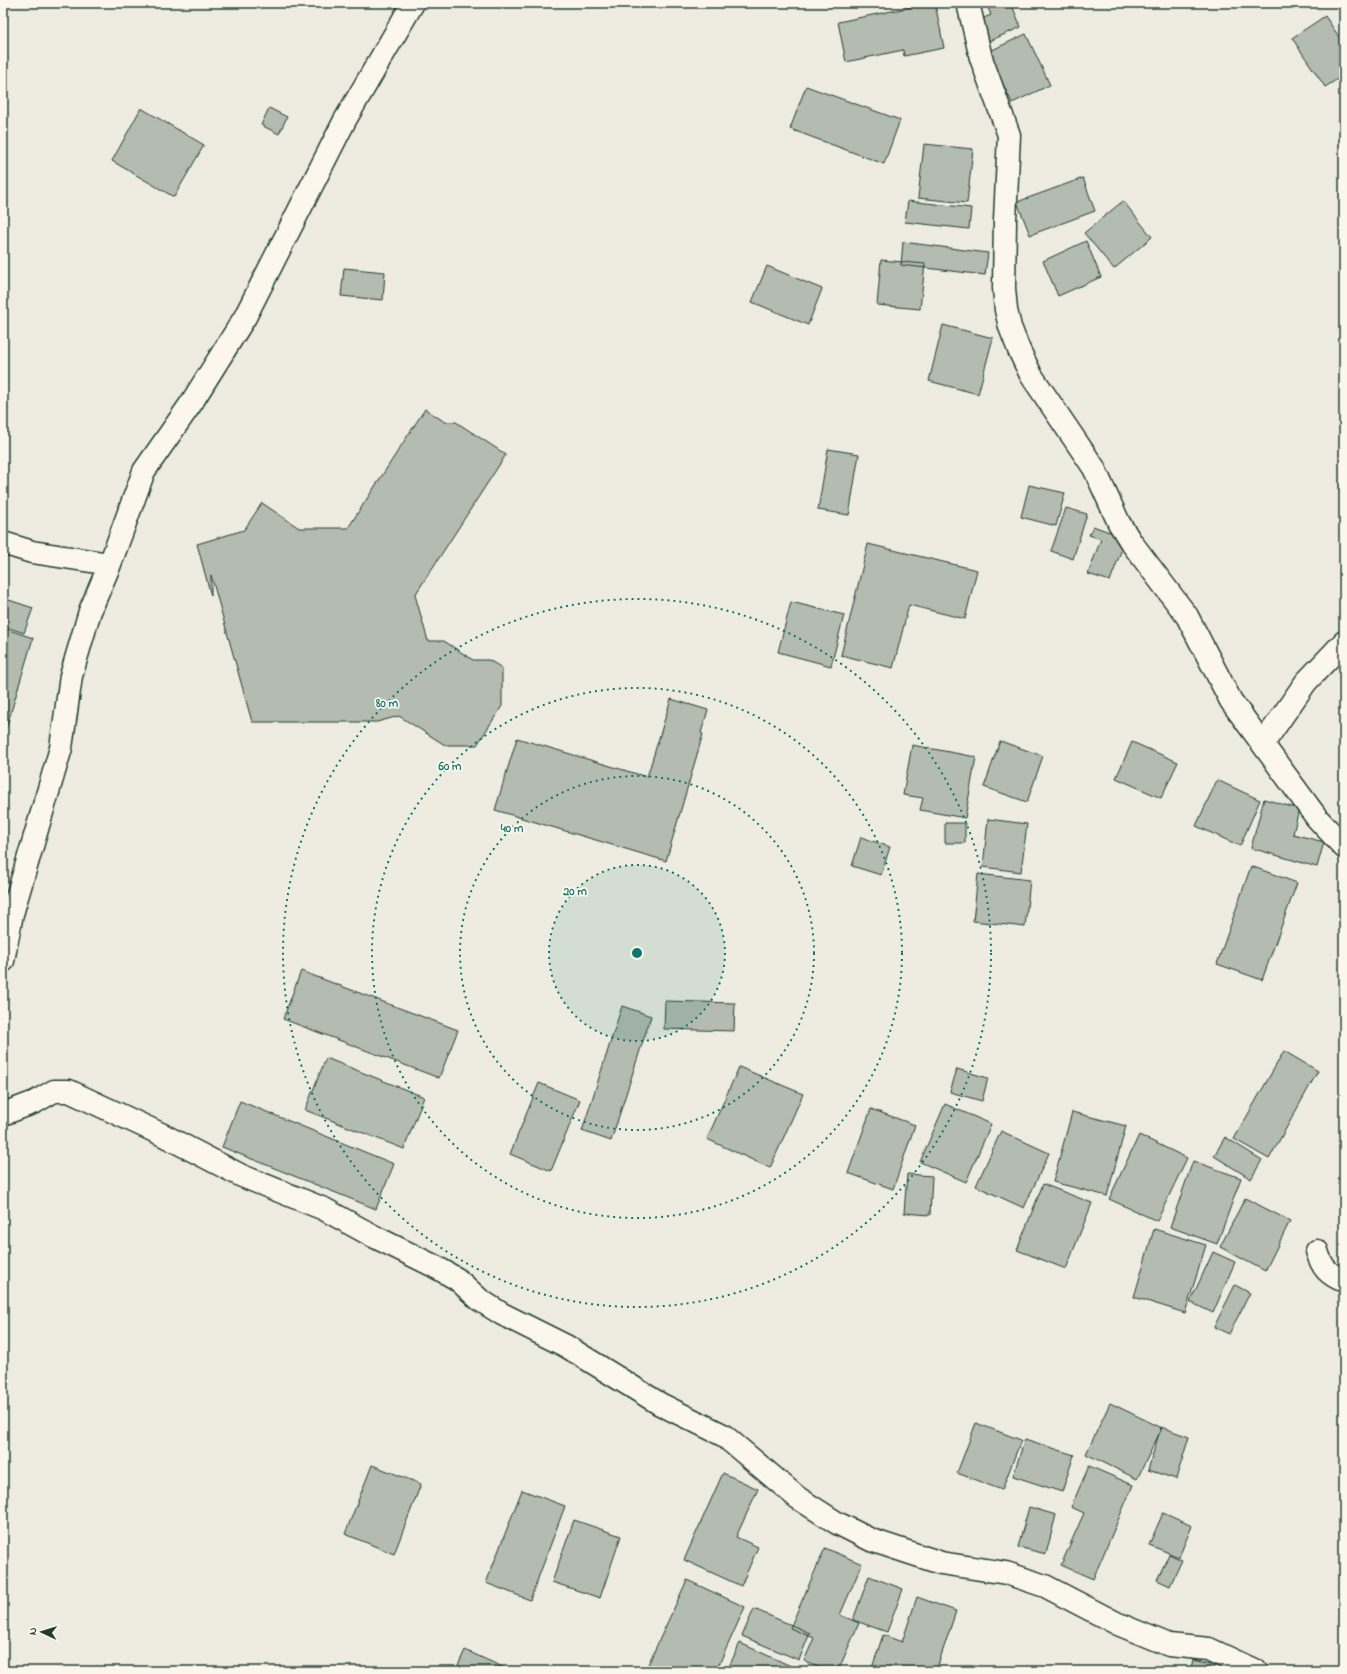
<svg xmlns="http://www.w3.org/2000/svg" width="1347" height="1674" font-family="'Indie Flower',sans-serif">
	<style>
		.building { fill: #b4bbb0; stroke: #1f3d34 }
		.lines { fill: none; stroke-linecap: round; stroke-linejoin: round }
		.street-casing { stroke: #1f3d34; stroke-width: 25 }
		.street { stroke: #fbf7ec; stroke-width: 22 }
		.ring { fill: none; stroke: #0f766e; stroke-width: 2; stroke-dasharray: 2 4 }
		.centre { fill: #0f766e; stroke: #fbf7ec; stroke-width: 2 }
		.ring-label { font-size: 12px; text-anchor: middle; font-weight: bold; fill: #0f766e; stroke: #fbf7ec; stroke-width: 3.5; stroke-linejoin: round; paint-order: stroke }
	</style>
	<rect width="100%" height="100%" fill="#eeece1"/>
	<filter id="ink" filterUnits="userSpaceOnUse"><feTurbulence type="fractalNoise" baseFrequency=".025" numOctaves="2"/><feDisplacementMap in="SourceGraphic" scale="8" xChannelSelector="R" yChannelSelector="G"/><feConvolveMatrix kernelMatrix="1 2 1 2 8 2 1 2 1" color-interpolation-filters="sRGB"/></filter>
	<g filter="url(#ink)">
		<!-- building -->
		<path class="building" d="M931,3H935L944,48L904,56L903,50L846,62L838,22Z
			M986,3H1011L1021,27L985,43L976,21L991,15Z
			M1325,16L1344,44V75L1325,87L1292,38Z
			M1026,34L1050,85L1012,103L988,52Z
			M806,86L900,120L884,164L790,129Z
			M141,108L204,145L174,197L112,161Z
			M269,108L287,117L279,134L261,125Z
			M924,144L973,149L967,203L918,198Z
			M1083,178L1095,211L1030,235L1017,202Z
			M908,201L971,208L969,229L905,222Z
			M1123,201L1152,237L1114,269L1084,233Z
			M1086,241L1101,277L1058,296L1043,261Z
			M903,242L988,253L985,275L901,265Z
			M881,260L925,264L920,309L877,305Z
			M767,266L822,289L808,325L752,302Z
			M344,268L385,272L383,300L341,296Z
			M943,325L993,338L978,394L929,381Z
			M425,409L445,422H456L505,454V456L415,595L428,641H444L473,660H489L502,668V706L477,745H445L399,716L377,722H252L211,575V596L197,544L244,530L262,503L299,528H348Z
			M828,449L859,454L849,515L818,510Z
			M1029,485L1065,493L1056,526L1021,517Z
			M1066,508L1087,514L1073,559L1051,551Z
			M1093,526L1126,538L1110,581L1088,574L1101,539L1089,535Z
			M868,544L977,570L965,619L909,605L893,668L841,655Z
			M3,598L33,608L24,633L3,626Z
			M791,602L844,615L831,666L778,652Z
			M3,628L33,638L3,739Z
			M671,699L708,710L701,733L703,734L666,861L495,810L517,738L647,777Z
			M1000,741L1043,756L1027,802L984,787Z
			M1132,742L1178,762L1161,798L1116,778Z
			M912,745L976,757L965,818L920,810L923,798L903,795Z
			M1217,780L1260,800L1240,846L1196,826Z
			M1264,799L1299,809L1293,834L1324,842L1317,867L1251,848Z
			M988,819L1027,824L1021,872L983,867Z
			M945,823H965V843H945Z
			M861,837L890,847L881,875L852,866Z
			M1251,866L1297,883L1262,980L1217,964Z
			M978,874L1030,880L1025,927L973,921Z
			M301,971L458,1030L439,1078L283,1019Z
			M665,1001L735,1003L734,1031L664,1029Z
			M622,1006L651,1016L611,1141L582,1131Z
			M1284,1051L1318,1071L1269,1159L1234,1139Z
			M326,1058L424,1097L404,1149L305,1110Z
			M739,1067L803,1094L770,1168L707,1139Z
			M957,1069L988,1078L982,1101L950,1092Z
			M539,1083L580,1100L551,1171L510,1154Z
			M240,1101L394,1164L376,1209L222,1147Z
			M945,1104L991,1124L966,1182L920,1162Z
			M871,1109L915,1125L893,1189L848,1173Z
			M1072,1112L1126,1126L1107,1196L1053,1182Z
			M1001,1131L1049,1153L1024,1208L976,1186Z
			M1139,1135L1187,1158L1157,1221L1109,1199Z
			M1225,1137L1262,1160L1251,1179L1214,1156Z
			M1193,1161L1241,1178L1217,1244L1170,1227Z
			M907,1174L932,1176L930,1215L904,1213Z
			M1043,1184L1092,1203L1066,1269L1017,1250Z
			M1245,1198L1290,1221L1265,1271L1220,1247Z
			M1154,1229L1206,1245L1185,1313L1134,1297Z
			M1213,1252L1235,1262L1213,1313L1190,1302Z
			M1235,1285L1250,1293L1229,1334L1214,1327Z
			M1110,1403L1162,1428L1137,1479L1086,1454Z
			M976,1423L1021,1440L1002,1490L957,1473Z
			M1161,1427L1189,1437L1176,1479L1148,1470Z
			M1025,1439L1074,1455L1062,1492L1013,1476Z
			M372,1465L421,1484L394,1554L345,1534Z
			M1089,1466L1133,1485L1093,1579L1061,1565L1084,1513L1071,1507Z
			M723,1473L758,1489L736,1537L758,1547L741,1586L684,1560Z
			M522,1490L565,1506L530,1600L486,1583Z
			M1029,1507L1056,1515L1046,1554L1018,1547Z
			M1163,1513L1192,1526L1179,1557L1149,1545Z
			M574,1520L621,1536L600,1598L552,1582Z
			M825,1548L862,1564L840,1615L859,1623L838,1671H827L804,1661L814,1638L790,1628Z
			M1169,1554L1182,1560L1170,1586L1157,1580Z
			M869,1576L903,1589L887,1632L853,1620Z
			M687,1580L745,1607L716,1671H645Z
			M917,1597L956,1611L936,1671H871L883,1635L902,1642Z
			M754,1609L810,1633L799,1660L742,1636Z
			M740,1643L793,1667L791,1671H727Z
			M465,1650L507,1669L506,1671L456,1670Z
			M1194,1660L1215,1665L1214,1671H1191Z"/>
		<g class="lines">
			<!-- street casing -->
			<g class="street-casing">
				<path id="street" d="M968,3L981,58L1009,135L1005,220L1004,288L1006,310L1010,327L1019,350L1031,375L1094,468L1119,523L1131,542L1187,616L1231,701L1317,818L1344,847
					M3,543L32,552L110,564
					M1263,744L1306,682L1344,642
					M3,961L12,914L61,748L71,676L90,611L110,564L144,471L190,405L245,317L345,120L413,3
					M3,1114L35,1102L54,1091H69L163,1135L242,1176L324,1209L373,1236L434,1266L457,1279L480,1300L502,1314L566,1346L660,1404L723,1435L798,1498L837,1523L871,1540L941,1563L1006,1573L1045,1586L1118,1624L1169,1645L1209,1649L1256,1671
					M1317,1251C1322,1268 1328,1274 1344,1281"/>
			</g>
			<!-- street -->
			<use href="#street" class="street"/>
		</g>
	</g>
	<!-- distance rings -->
	<circle cx="637" cy="953" r="88" fill="#0f766e" fill-opacity=".12"/>
	<g class="ring">
		<circle cx="637" cy="953" r="88"/>
		<circle cx="637" cy="953" r="177"/>
		<circle cx="637" cy="953" r="265"/>
		<circle cx="637" cy="953" r="354"/>
	</g>
	<circle cx="637" cy="953" r="6" class="centre"/>
	<g class="ring-label">
		<text x="387" y="707">80 m</text>
		<text x="450" y="770">60 m</text>
		<text x="512" y="832">40 m</text>
		<text x="575" y="895">20 m</text>
	</g>
	<!-- margin -->
	<rect width="1347" height="1674" fill="none" stroke="#fbf7ec" stroke-width="16"/>
	<rect x="8" y="8" width="1331" height="1658" fill="none" stroke="#1f3d34" stroke-width="1.5" filter="url(#ink)"/>
	<!-- north arrow -->
	<g transform="translate(42 1632) rotate(274)" stroke="#fbf7ec" stroke-width="3" paint-order="stroke">
	<path d="M0-3L7 15L0 10L-7 15Z" fill="#1f3d34"/>
	<text y="-6" font-size="11" font-weight="bold" text-anchor="middle" fill="#1f3d34">N</text>
	</g>
</svg>
